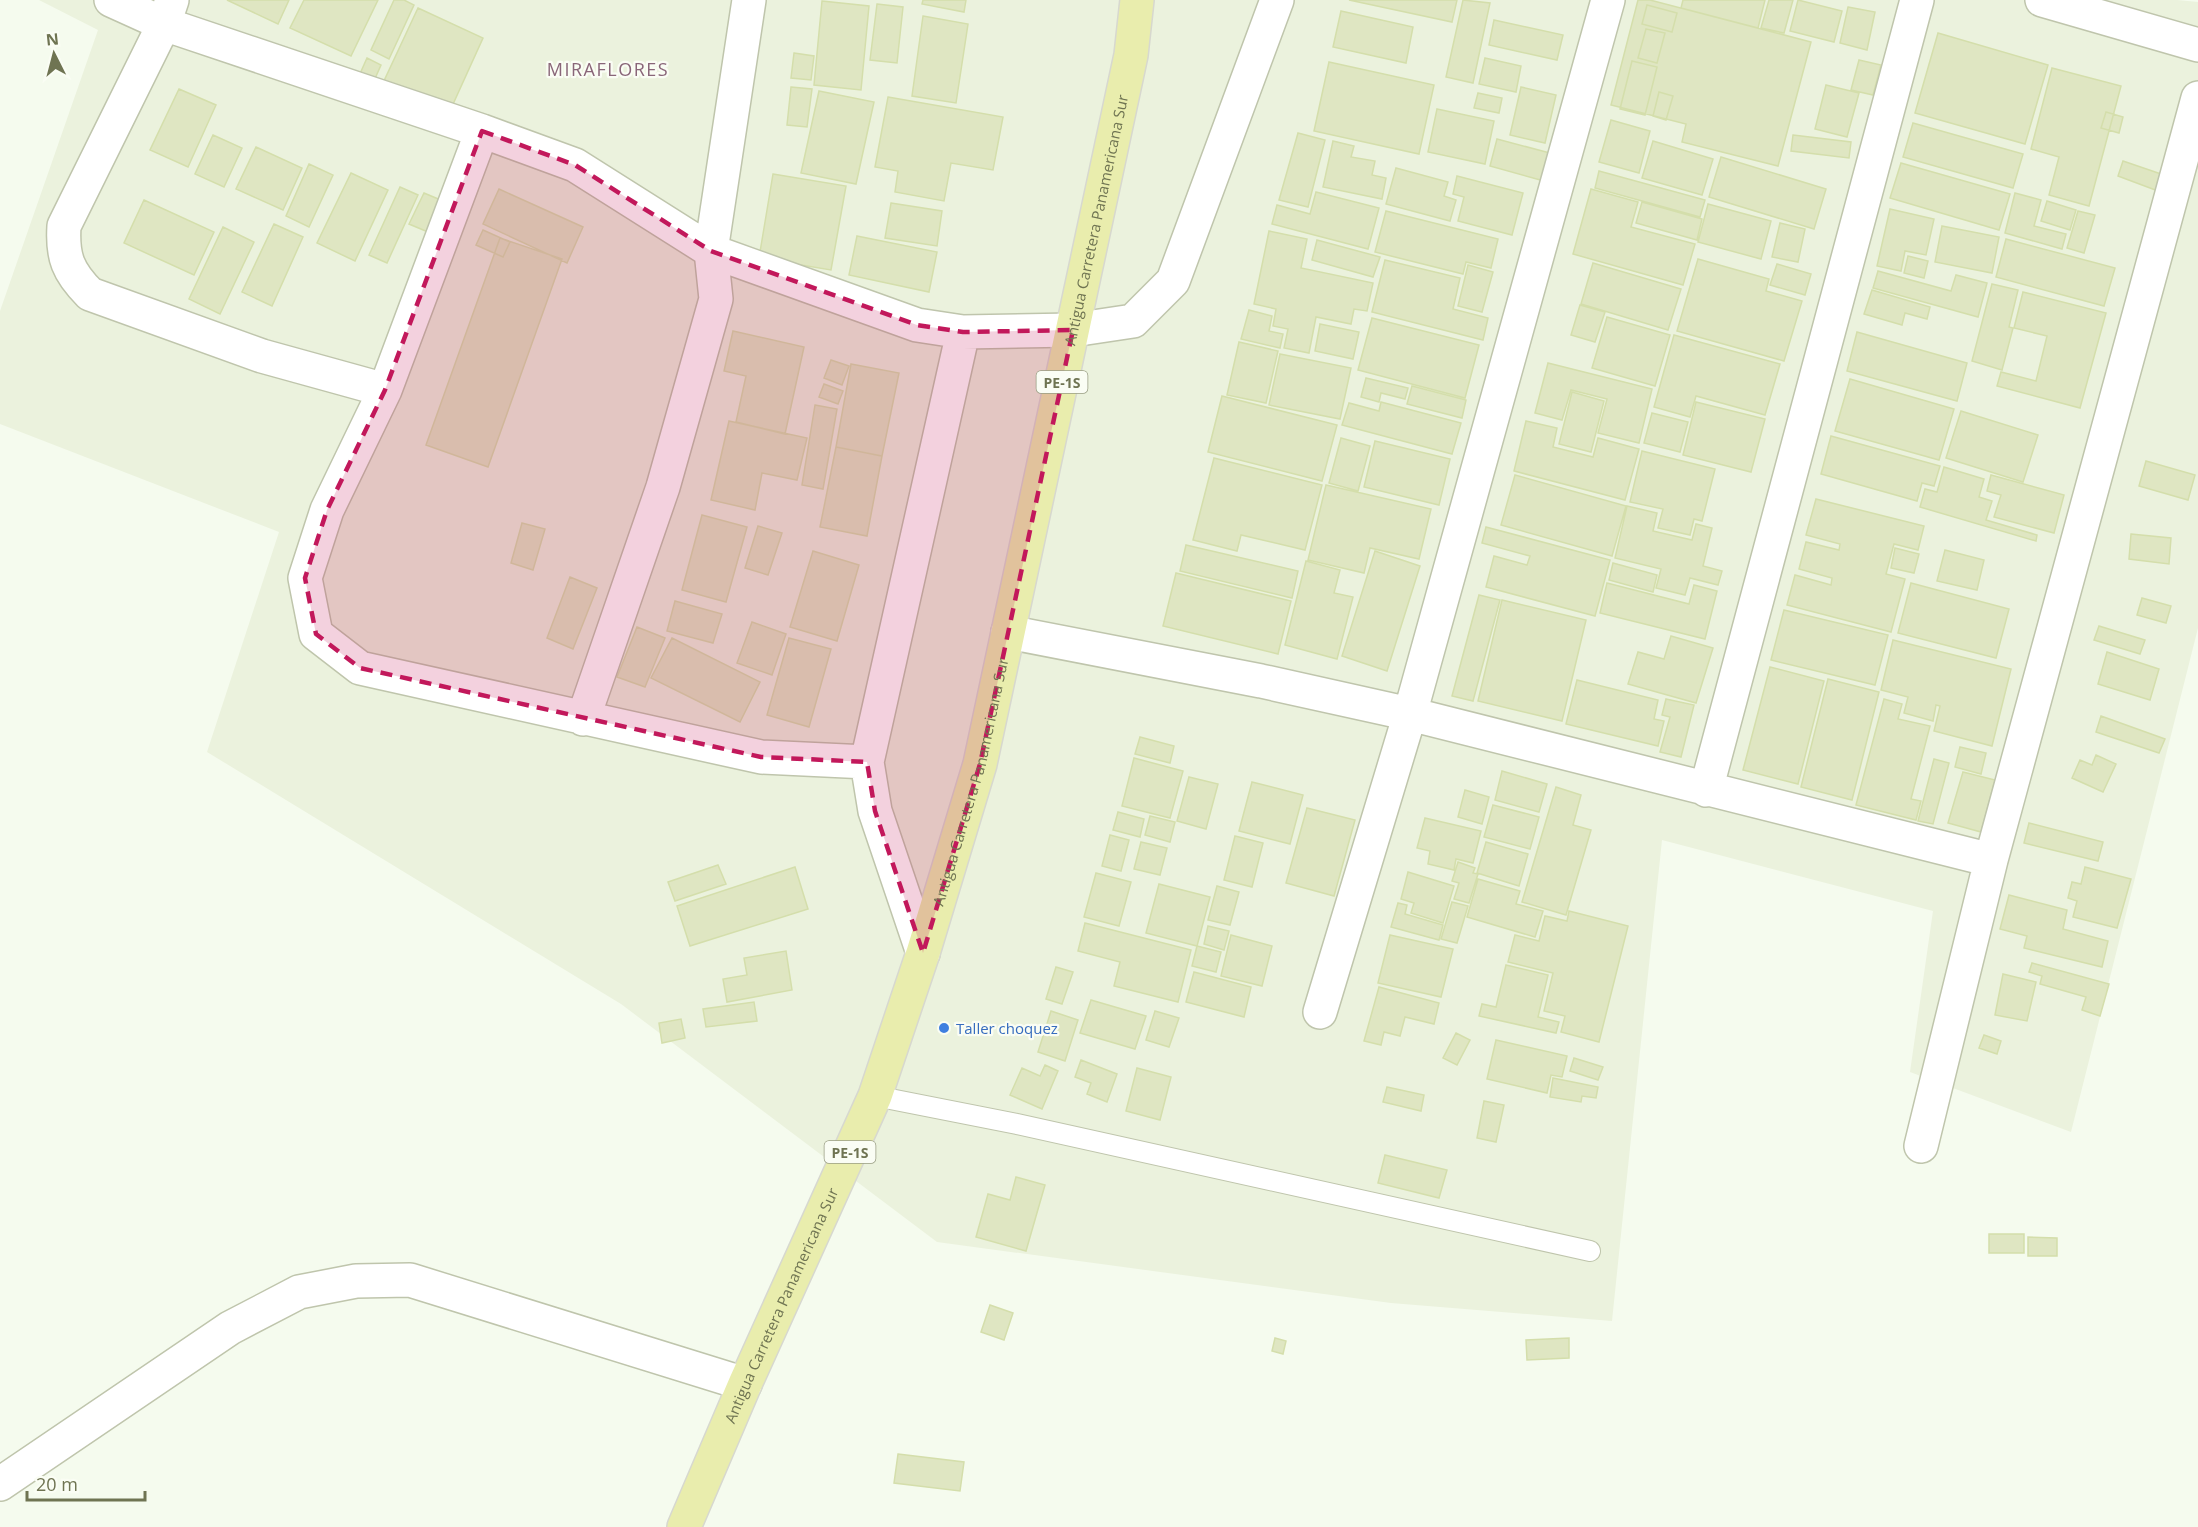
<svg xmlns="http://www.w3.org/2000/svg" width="2198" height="1527" font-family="'Open Sans',sans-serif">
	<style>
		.residential { fill: #ebf2dd }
		.building { fill: #dfe6c2; stroke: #d4deab; stroke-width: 1.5 }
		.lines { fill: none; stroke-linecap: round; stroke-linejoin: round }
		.lane-casing { stroke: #bfc5ac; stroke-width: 22 }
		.street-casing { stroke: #bfc5ac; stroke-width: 36 }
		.highway-casing { stroke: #d7d8cf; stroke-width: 36 }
		.lane { stroke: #fff; stroke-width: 20 }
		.street { stroke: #fff; stroke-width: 33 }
		.highway { stroke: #e9edad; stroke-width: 33 }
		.marked { fill: #c2185b; fill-opacity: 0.2; stroke: #c2185b; stroke-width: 4.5; stroke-dasharray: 12 8; stroke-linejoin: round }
		.shop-dot { fill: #3f7fe0; stroke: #fafdf4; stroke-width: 2 }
		.labels { text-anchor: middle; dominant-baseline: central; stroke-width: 4.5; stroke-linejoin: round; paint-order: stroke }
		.shield { fill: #fafdf4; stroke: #999d83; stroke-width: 1.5 }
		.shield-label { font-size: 14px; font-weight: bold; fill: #6f7452 }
		.street-label { font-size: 15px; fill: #6f7452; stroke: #fafdf4 }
		.shop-label { font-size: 15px; fill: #366cbe; stroke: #fafdf4; text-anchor: start }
		.quarter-label { font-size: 18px; letter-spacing: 1.5px; fill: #896678; stroke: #fafdf4 }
	</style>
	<rect width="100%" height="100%" fill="#f5fbee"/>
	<!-- residential -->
	<path class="residential" d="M39,0H2177L2198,2V628L2071,1132L1910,1072L1933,911L1662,840L1612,1321L1391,1303L937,1242L621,1004L207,752L279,532L0,424V311L98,30Z"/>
	<!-- building -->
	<path class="building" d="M227,0H289L278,24Z
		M304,0H378L351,56L290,28Z
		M394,0H404L414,5L389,59L371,50Z
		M923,0H966L964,12L922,4Z
		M1349,0H1457L1452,22Z
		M1463,0L1490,3L1473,83L1446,77Z
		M1638,0H1650L1811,42L1778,166L1682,142L1686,124L1611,105Z
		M1683,0H1765L1758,28L1681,8Z
		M1769,0H1793L1784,33L1761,28Z
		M1798,0L1842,11L1834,42L1790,31Z
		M822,1L869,6L861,90L814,85Z
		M877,4L903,7L897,63L870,60Z
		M1647,5L1677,13L1672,32L1642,24Z
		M1848,7L1875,12L1867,50L1840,43Z
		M418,8L483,38L449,113L383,83Z
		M1341,11L1413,27L1406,63L1333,47Z
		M923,16L968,24L956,103L912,96Z
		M1494,20L1563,35L1557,60L1489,45Z
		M1646,29L1665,33L1657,63L1638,58Z
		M1938,33L2048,65L2025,144L1915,113Z
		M794,53L814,56L811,80L791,78Z
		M367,58L381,65L373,83L359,76Z
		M1485,58L1521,66L1516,92L1479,84Z
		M1859,60L1881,65L1873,95L1851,90Z
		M1632,61L1657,67L1645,115L1620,109Z
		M1329,62L1434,85L1419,154L1314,131Z
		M2052,68L2121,86L2089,206L2049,195L2059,157L2031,149Z
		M1826,85L1859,93L1847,137L1815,129Z
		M791,87L812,89L807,127L787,125Z
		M1521,87L1556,95L1545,143L1510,135Z
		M179,89L216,105L188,167L150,150Z
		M819,91L874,102L856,184L801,173Z
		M1659,92L1673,96L1666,120L1653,116Z
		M1478,93L1502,98L1499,113L1474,108Z
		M888,97L1003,117L993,170L951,163L944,201L895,192L898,171L875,167Z
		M1437,109L1494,121L1485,164L1428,152Z
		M2106,112L2123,117L2119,133L2101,128Z
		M1611,120L1650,131L1639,173L1599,162Z
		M1913,123L2023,154L2013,188L1903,157Z
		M1298,133L1325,140L1308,207L1279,200Z
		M213,135L242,148L224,187L195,174Z
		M1793,135L1851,142L1849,158L1791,151Z
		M1497,139L1550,153L1544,181L1490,166Z
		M1333,141L1354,146L1351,157L1375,161L1372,175L1386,178L1382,199L1323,187Z
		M1653,141L1713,159L1702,195L1642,178Z
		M256,147L302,168L283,210L236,189Z
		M1721,157L1826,189L1814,229L1709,197Z
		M2123,161L2164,175L2158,191L2118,176Z
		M1901,163L2010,194L1999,230L1890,198Z
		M309,164L333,175L309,227L286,216Z
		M1396,168L1448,182L1444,196L1456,200L1450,221L1386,204Z
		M1599,171L1705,200L1700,217L1595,188Z
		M351,173L388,190L355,261L317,243Z
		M773,174L846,186L831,270L759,258Z
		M1457,176L1523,193L1512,235L1458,221L1464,197L1453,194Z
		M400,187L418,195L387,263L369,255Z
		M499,189L583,227L567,263L483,224Z
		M1591,189L1638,202L1631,227L1695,244L1683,285L1573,254Z
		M1316,192L1379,208L1368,249L1272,224L1277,205L1310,214Z
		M424,193L443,201L428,232L409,224Z
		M2015,193L2041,200L2034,226L2066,234L2062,249L2005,233Z
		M144,200L214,232L194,275L124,243Z
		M2047,201L2076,210L2070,230L2041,221Z
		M1642,202L1702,219L1697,240L1636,223Z
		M891,203L942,211L937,246L885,238Z
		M1708,204L1771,221L1761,259L1698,242Z
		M1890,209L1934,219L1926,255L1905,251L1901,271L1877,266Z
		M1386,211L1498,239L1491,268L1466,262L1463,274L1375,252Z
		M2078,211L2095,215L2084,253L2067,248Z
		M1780,223L1805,229L1798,262L1772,257Z
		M274,224L303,237L272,306L242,292Z
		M1942,226L1999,237L1992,273L1935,262Z
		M223,227L254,242L220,314L189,299Z
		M483,230L510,242L503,257L476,245Z
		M1269,231L1307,239L1301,268L1373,283L1367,311L1354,309L1351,324L1316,317L1309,353L1284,348L1288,329L1273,326L1276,309L1254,304Z
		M857,236L937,252L929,292L849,275Z
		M500,238L562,259L488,467L426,445Z
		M2006,239L2115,268L2104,306L1996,277Z
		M1317,240L1380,257L1373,277L1312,260Z
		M1908,256L1928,261L1924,278L1904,273Z
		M1698,259L1769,279L1766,291L1802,301L1784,361L1677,331Z
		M1385,260L1460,278L1453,309L1488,318L1483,340L1372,312Z
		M1593,263L1681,289L1668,330L1581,304Z
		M1777,264L1811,274L1805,295L1770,285Z
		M1468,265L1493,272L1482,312L1458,306Z
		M1878,271L1951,291L1956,275L1987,283L1978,317L1873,288Z
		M1992,284L2018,290L2009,327L2013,328L2002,370L1972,361Z
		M1872,290L1930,307L1927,319L1905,313L1902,325L1864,314Z
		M2023,292L2106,313L2080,408L1997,386L2001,372L2036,381L2047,336L2014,328Z
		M1580,305L1605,312L1595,342L1571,335Z
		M1249,310L1272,316L1269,331L1283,334L1280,348L1241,339Z
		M1607,317L1670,335L1655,386L1592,368Z
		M1372,318L1479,345L1465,398L1358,370Z
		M1320,324L1359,332L1353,359L1315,351Z
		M733,331L804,347L785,434L736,422L746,376L724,371Z
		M1857,332L1967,363L1957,401L1847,371Z
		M1674,335L1780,364L1765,415L1696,396L1690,417L1654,407Z
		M1239,342L1278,351L1266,403L1227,395Z
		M1280,354L1351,368L1340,419L1269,405Z
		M831,360L849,366L842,385L824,378Z
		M1548,363L1652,389L1639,443L1598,433L1607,399L1571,390L1562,420L1535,413Z
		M851,364L899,373L882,456L836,447Z
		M1366,378L1408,388L1405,399L1381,393L1379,402L1361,397Z
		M1850,379L1954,409L1939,460L1835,431Z
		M824,384L843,391L838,404L819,397Z
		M1412,386L1466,400L1462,418L1407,404Z
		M1572,392L1604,401L1591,452L1559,444Z
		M1222,396L1337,425L1322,481L1208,452Z
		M1381,402L1461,423L1452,454L1342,425L1349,403L1379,411Z
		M1696,402L1765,419L1751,472L1683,455Z
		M815,405L837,409L823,489L802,485Z
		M1961,411L2038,435L2023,482L1946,458Z
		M1652,413L1688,422L1680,452L1644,443Z
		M729,421L807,438L797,480L762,473L755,510L711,500Z
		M1526,421L1557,428L1553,447L1593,457L1598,438L1639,449L1625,500L1514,471Z
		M1831,436L1940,466L1934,486L1922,483L1917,501L1821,474Z
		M1341,438L1370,446L1358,491L1329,483Z
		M1375,441L1450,459L1439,505L1364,487Z
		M836,447L882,456L867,536L820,527Z
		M1642,451L1715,469L1702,521L1694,519L1690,535L1658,528L1663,509L1630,502Z
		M1214,458L1322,485L1305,550L1241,535L1237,551L1193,540Z
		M2146,461L2195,475L2188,500L2139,486Z
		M1944,467L1984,479L1979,497L1992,501L1986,520L2037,535L2036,541L1920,507L1925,489L1937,492Z
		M1515,475L1626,506L1612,556L1501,525Z
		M1991,475L2064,495L2054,533L1994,517L2001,495L1987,491Z
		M1326,485L1431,509L1419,559L1370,548L1364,573L1308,560Z
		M1816,499L1924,526L1918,550L1894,544L1886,574L1905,579L1891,632L1787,605L1795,575L1831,585L1832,578L1799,569L1806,542L1839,550L1840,544L1806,535Z
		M1627,506L1657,513L1653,531L1692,540L1696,524L1712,528L1703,566L1722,571L1718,585L1690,578L1685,595L1656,588L1661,569L1615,558Z
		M702,515L747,527L726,602L682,590Z
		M522,523L545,529L533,570L511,563Z
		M758,526L782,533L768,575L745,568Z
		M1486,527L1610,560L1595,616L1486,587L1494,556L1527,565L1530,556L1482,543Z
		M2131,534L2171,538L2169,564L2129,559Z
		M1186,545L1298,571L1292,598L1180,571Z
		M1895,548L1919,554L1914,573L1891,568Z
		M1945,550L1984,560L1977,590L1937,581Z
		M813,551L859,565L837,641L790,627Z
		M1375,551L1420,566L1387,671L1342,656Z
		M1306,561L1340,570L1334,593L1353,597L1337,659L1285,645Z
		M1613,563L1657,575L1653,592L1609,580Z
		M1176,573L1291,601L1278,654L1163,626Z
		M570,577L597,588L573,649L547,638Z
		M1607,583L1689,604L1694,585L1717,591L1705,639L1600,613Z
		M1911,583L2009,609L1996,658L1898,633Z
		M1479,595L1500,600L1473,701L1452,696Z
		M2142,598L2171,606L2166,623L2137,615Z
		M1502,600L1586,620L1562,721L1478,701Z
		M675,601L722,614L713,643L667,631Z
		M1784,610L1888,635L1875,685L1771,660Z
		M752,622L786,634L772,675L737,663Z
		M2099,626L2145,640L2140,654L2094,640Z
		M637,627L665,638L645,687L617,677Z
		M1671,636L1713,648L1696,703L1628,684L1638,652L1664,659Z
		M672,638L760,682L740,722L651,678Z
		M789,638L831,649L809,727L767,715Z
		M1893,640L2011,669L1992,746L1934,731L1940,706L1936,705L1933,721L1904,713L1908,697L1881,690Z
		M2107,652L2159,669L2150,700L2098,684Z
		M1770,667L1824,681L1798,784L1743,770Z
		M1828,679L1879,692L1852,800L1801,787Z
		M1577,680L1658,700L1654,719L1664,721L1658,746L1566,724Z
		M1666,699L1694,705L1681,757L1660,752L1670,717L1662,715Z
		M1884,699L1902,704L1898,719L1930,726L1911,799L1921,801L1916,820L1856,805Z
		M2101,716L2165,739L2159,753L2096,732Z
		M1140,737L1174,746L1170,763L1135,754Z
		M1960,747L1986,753L1981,774L1955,767Z
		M2096,755L2116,764L2103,792L2072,778L2080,760L2092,765Z
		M1134,758L1183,771L1170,818L1122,806Z
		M1934,759L1949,763L1933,824L1918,821Z
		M1502,771L1547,784L1539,812L1495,800Z
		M1963,772L1995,780L1981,832L1948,823Z
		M1189,777L1218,784L1206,829L1177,821Z
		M1252,782L1303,795L1290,844L1239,831Z
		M1556,787L1581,795L1573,825L1591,830L1566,915L1522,902Z
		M1465,790L1489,797L1482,824L1458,817Z
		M1493,805L1539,817L1530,849L1484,837Z
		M1307,808L1355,820L1334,896L1286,883Z
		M1118,812L1144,819L1140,837L1113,830Z
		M1150,816L1175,822L1170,842L1145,835Z
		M1425,818L1481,831L1473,863L1456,859L1454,870L1428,864L1430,851L1417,848Z
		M2029,823L2103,842L2098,861L2024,843Z
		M1110,835L1129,840L1121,871L1102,866Z
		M1235,836L1263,843L1252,887L1224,880Z
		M1141,842L1167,848L1160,875L1134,869Z
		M1486,842L1528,854L1519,886L1477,873Z
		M1458,862L1475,868L1473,873L1478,874L1469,903L1454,899L1459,883L1452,881Z
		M718,865L726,884L675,901L668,882Z
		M795,867L808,909L690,946L677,906Z
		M2085,867L2131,879L2117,928L2073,917L2077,901L2068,898L2072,882L2081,884Z
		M1408,872L1454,886L1443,923L1411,913L1414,903L1401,899Z
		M1096,873L1131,882L1119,926L1084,917Z
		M1478,879L1520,891L1516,904L1543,911L1535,937L1467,917Z
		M1159,884L1210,897L1197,946L1146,933Z
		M1217,886L1239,892L1230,925L1208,920Z
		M2009,895L2067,910L2063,929L2108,941L2102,967L2024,948L2027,936L2000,929Z
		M1452,902L1468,906L1457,943L1441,939Z
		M1398,903L1407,905L1405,914L1443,925L1439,940L1391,927Z
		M1569,911L1628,926L1599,1042L1561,1032L1565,1016L1544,1011L1553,973L1508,962L1515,935L1539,941L1545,916L1567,921Z
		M1085,923L1191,950L1178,1002L1114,986L1120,962L1078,951Z
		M1208,926L1229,931L1224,950L1204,944Z
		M1231,935L1272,946L1262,986L1221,976Z
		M1390,935L1453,949L1441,997L1378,983Z
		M1197,946L1221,952L1216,972L1192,966Z
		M786,951L792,990L727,1002L723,979L747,975L744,958Z
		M2032,963L2109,984L2100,1016L2082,1010L2086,997L2040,984L2042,976L2029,972Z
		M1506,965L1548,975L1538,1017L1559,1022L1556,1033L1479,1016L1482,1004L1496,1007Z
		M1056,967L1073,972L1062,1004L1046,999Z
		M1194,972L1251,987L1244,1017L1186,1002Z
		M2003,974L2036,982L2027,1021L1995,1015Z
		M1379,987L1439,1003L1434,1024L1405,1017L1400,1036L1384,1032L1381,1045L1364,1041Z
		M1091,1000L1146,1016L1135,1049L1080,1033Z
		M754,1002L757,1021L706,1027L703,1009Z
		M1051,1011L1078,1020L1065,1061L1038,1052Z
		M1155,1011L1179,1018L1169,1047L1146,1040Z
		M681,1019L685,1038L662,1043L659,1023Z
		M1456,1033L1470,1040L1457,1065L1443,1058Z
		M1984,1035L2001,1041L1997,1054L1979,1048Z
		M1496,1040L1567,1056L1562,1077L1551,1075L1547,1093L1487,1079Z
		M1574,1058L1603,1067L1598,1080L1570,1071Z
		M1081,1060L1117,1074L1107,1102L1087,1094L1091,1083L1075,1077Z
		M1045,1065L1058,1071L1042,1109L1010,1095L1022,1068L1040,1076Z
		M1137,1068L1171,1077L1160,1120L1126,1111Z
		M1553,1078L1598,1087L1596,1098L1582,1096L1581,1102L1550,1097Z
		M1387,1087L1424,1095L1421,1111L1383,1102Z
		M1484,1101L1504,1105L1496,1142L1477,1138Z
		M1385,1155L1447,1170L1439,1198L1378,1183Z
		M1016,1177L1045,1185L1026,1251L976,1237L988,1194L1010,1200Z
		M1989,1234H2024V1253H1989Z
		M2028,1237L2057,1238V1256H2028Z
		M990,1305L1013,1313L1004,1340L981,1332Z
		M1275,1338L1286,1341L1283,1354L1272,1351Z
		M1569,1338V1358L1527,1360L1526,1340Z
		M898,1454L964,1462L960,1491L894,1483Z"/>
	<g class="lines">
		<!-- lane casing -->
		<g class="lane-casing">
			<path id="lane" d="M875,1096L1017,1124L1590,1251"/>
		</g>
		<!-- street casing -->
		<g class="street-casing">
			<path id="street" d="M111,0L164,24L482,131L575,165L711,251L917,325L963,332L1073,330L1133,321L1173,281L1277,0
				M172,0L164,24L64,226C62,257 68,272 90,294L262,356L385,390
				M2042,0L2198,45
				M482,131L385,390L327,510L305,578L316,634L360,668L761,757L867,762
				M1008,632L1261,681L1410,714L1991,860
				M583,719L663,487L716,299L711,251L749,0
				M1706,790L1917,0
				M923,953L875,811L867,762L963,332
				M1320,1012L1410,714L1608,0
				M1921,1146L1991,860L2198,98
				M0,1484L230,1328L299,1292L356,1281L410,1280L745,1384"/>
		</g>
		<!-- highway casing -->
		<g class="highway-casing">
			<g id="highway">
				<path id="s1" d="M684,1527L745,1384L875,1096L923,953L980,764L1131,55L1137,0"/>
			</g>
		</g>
		<!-- lane -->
		<use href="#lane" class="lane"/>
		<!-- street -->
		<use href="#street" class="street"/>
		<!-- highway -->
		<use href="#highway" class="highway"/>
	</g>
	<!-- marked area -->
	<path class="marked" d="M482,131L575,165L711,251L917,325L963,332L1073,330L980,764L923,953L875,811L867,762L761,757L360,668L316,634L305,578L327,510L385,390Z"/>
	<!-- markers -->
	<circle class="shop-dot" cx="944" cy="1028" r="6"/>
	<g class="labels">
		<!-- shield labels -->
		<g class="shield">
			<rect x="1036.5" y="371" width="51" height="22" rx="4.5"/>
			<rect x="824.5" y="1141" width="51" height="22" rx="4.5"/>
		</g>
		<g class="shield-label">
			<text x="1062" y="382">PE-1S</text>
			<text x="850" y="1152">PE-1S</text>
		</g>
		<!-- street labels -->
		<g class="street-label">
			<text stroke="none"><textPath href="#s1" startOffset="1376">Antigua Carretera Panamericana Sur</textPath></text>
			<text stroke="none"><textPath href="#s1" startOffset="800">Antigua Carretera Panamericana Sur</textPath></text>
			<text stroke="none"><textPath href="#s1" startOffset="242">Antigua Carretera Panamericana Sur</textPath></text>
		</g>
		<!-- shop labels -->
		<g class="shop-label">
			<text x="956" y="1028">Taller choquez</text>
		</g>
		<!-- quarter labels -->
		<g class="quarter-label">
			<text x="608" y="69">MIRAFLORES</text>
		</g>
	</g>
	<!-- north arrow -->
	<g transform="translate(54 54) rotate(354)" stroke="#fafdf4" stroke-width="4.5" paint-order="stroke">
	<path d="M0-4.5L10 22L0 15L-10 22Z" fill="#6f7452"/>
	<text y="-9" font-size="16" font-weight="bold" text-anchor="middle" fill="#6f7452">N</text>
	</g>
	<!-- scale -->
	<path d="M27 1491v9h118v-9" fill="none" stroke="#6f7452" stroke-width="3"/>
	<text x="36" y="1491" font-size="18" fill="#6f7452" stroke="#fafdf4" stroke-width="4.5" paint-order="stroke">20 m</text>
</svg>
